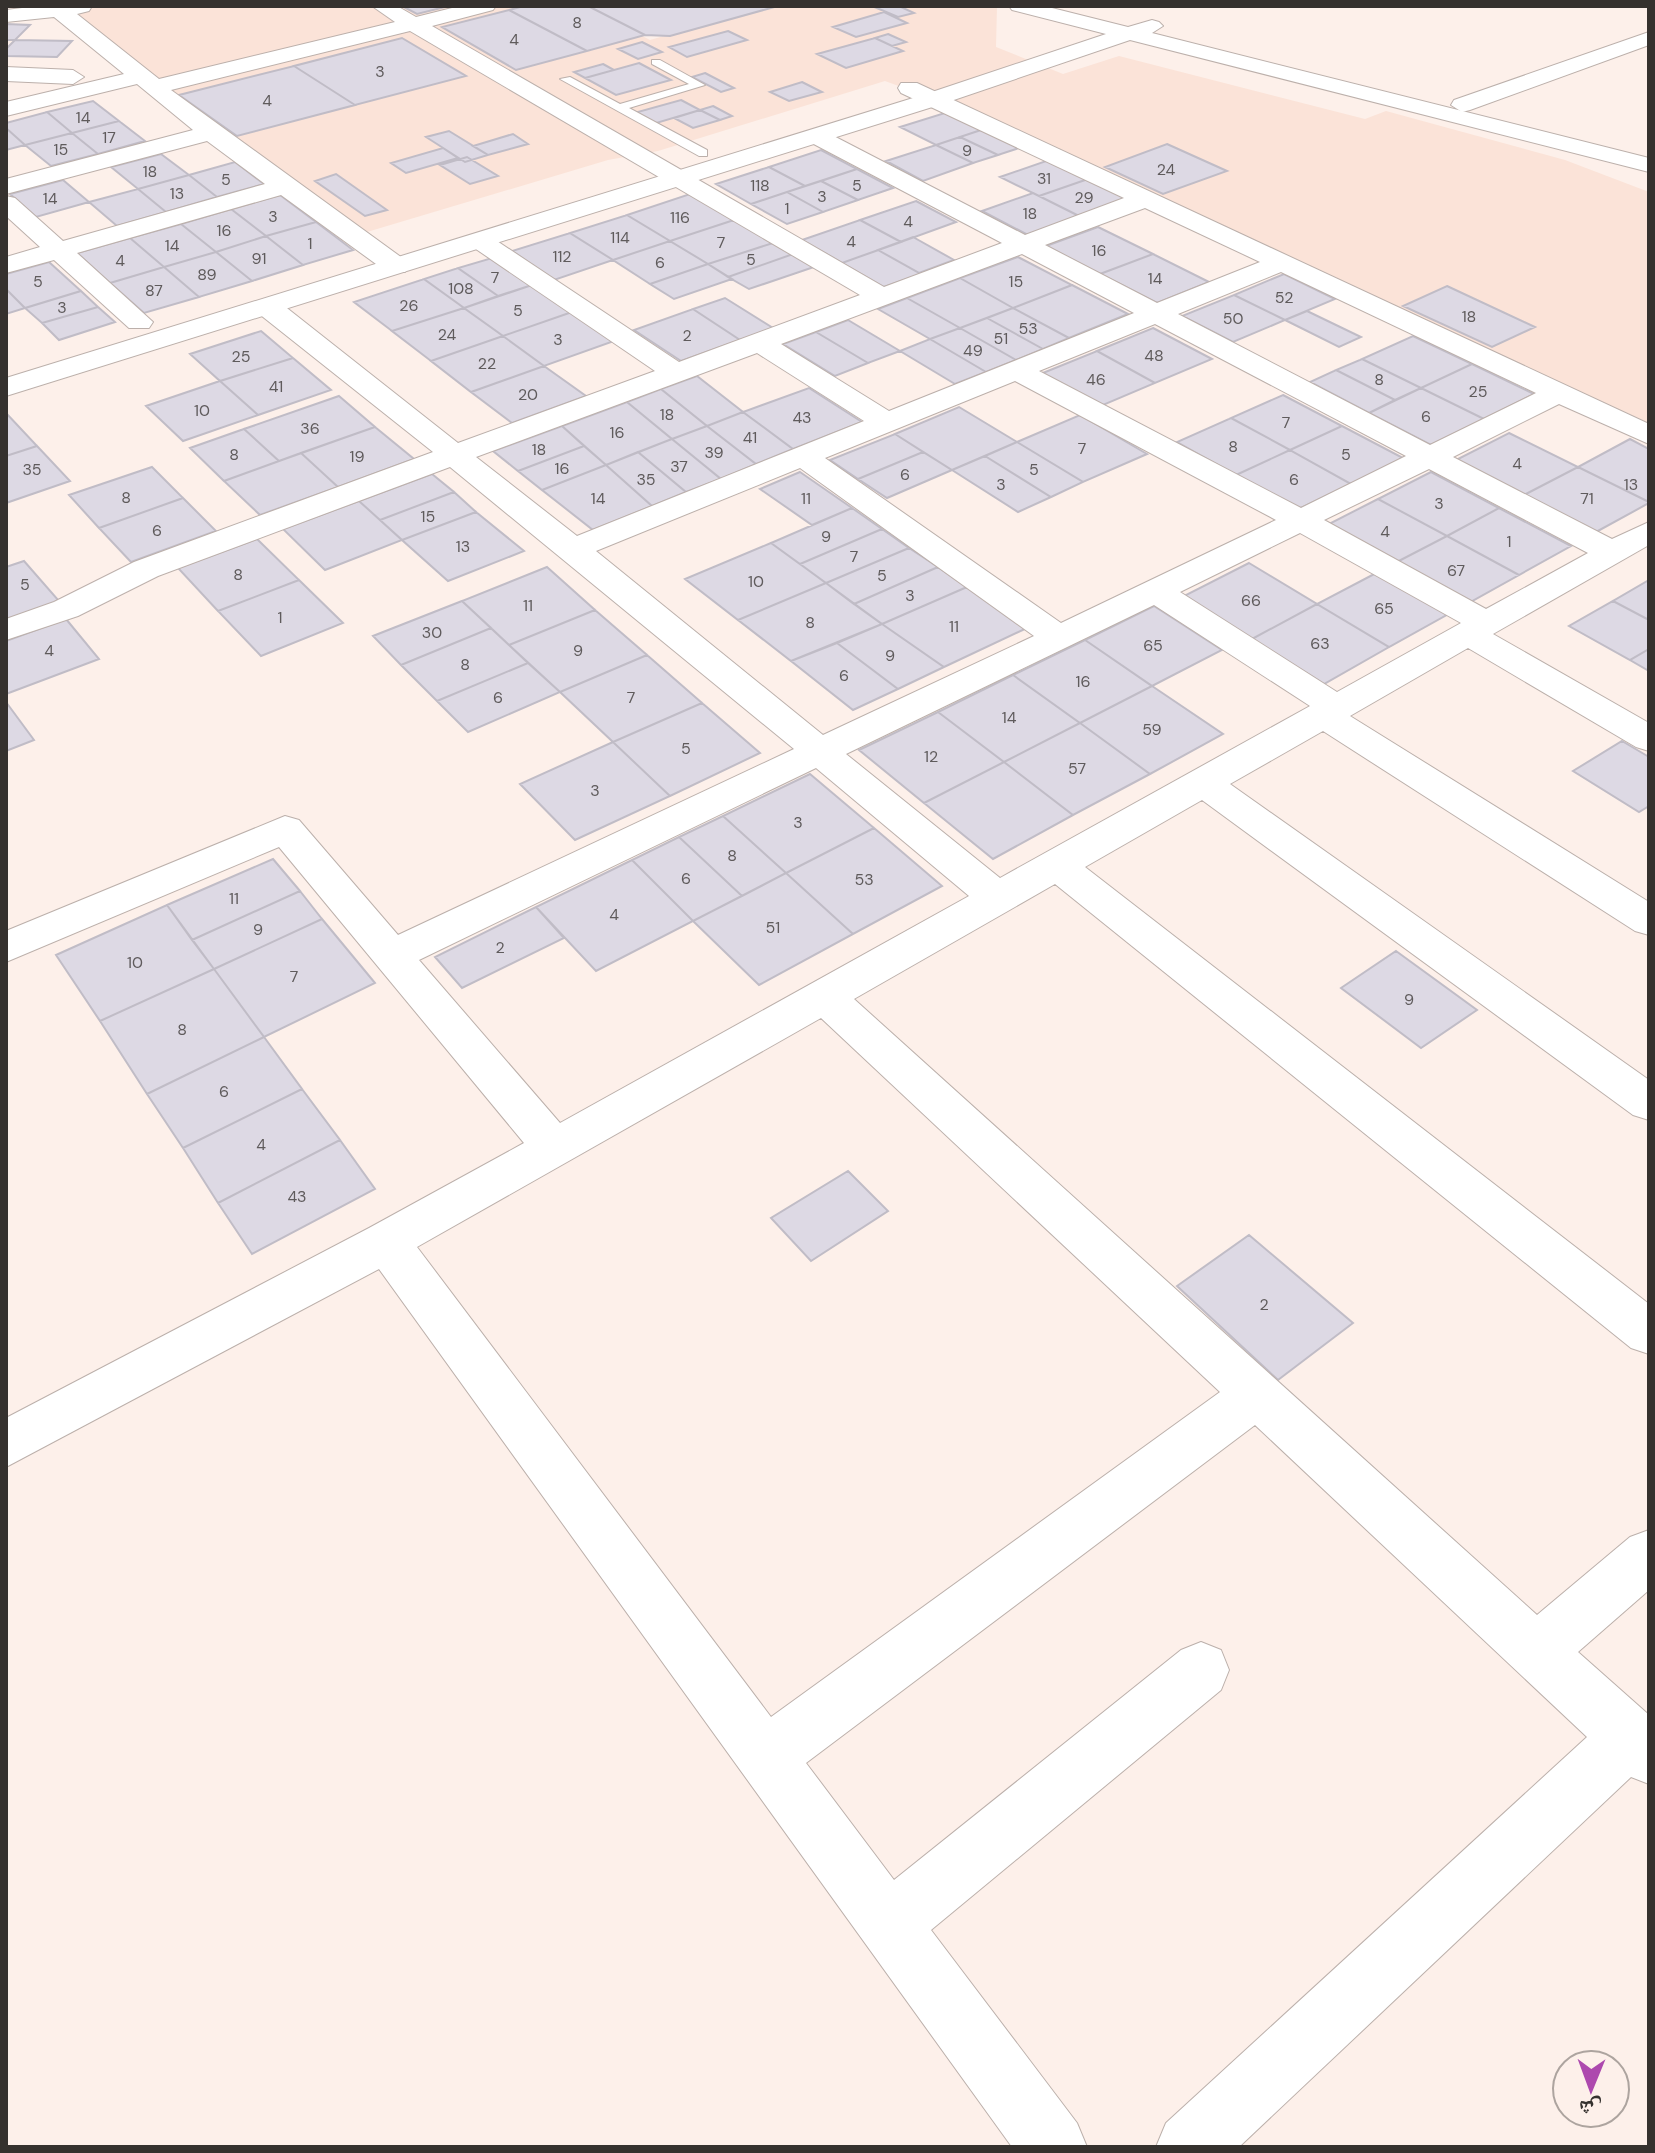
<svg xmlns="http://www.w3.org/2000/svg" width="1655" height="2153" font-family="'DM Sans','Noto Naskh Arabic',sans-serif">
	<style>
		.commercial { fill: #fbe3d8 }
		.building { fill: #ddd9e4; stroke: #c0bcc6; stroke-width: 2 }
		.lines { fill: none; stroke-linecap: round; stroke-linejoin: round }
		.lane-casing { stroke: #bcb0ab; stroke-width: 2 }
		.street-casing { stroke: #bcb0ab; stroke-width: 2 }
		.secondary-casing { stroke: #bcb0ab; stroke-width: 2 }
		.lane { fill: #fff; fill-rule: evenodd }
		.street { fill: #fff; fill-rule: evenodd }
		.secondary { fill: #fff; fill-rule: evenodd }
		.labels { text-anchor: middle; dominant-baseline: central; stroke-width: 8; stroke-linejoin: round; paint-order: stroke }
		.number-label { font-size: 16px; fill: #5f5b5c }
	</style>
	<rect width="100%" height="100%" fill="#fdf0ea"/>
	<!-- commercial -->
	<path class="commercial" d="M69,6H584L650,40L768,6L997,7L996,47L1063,74L1119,56L1365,119L1386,111L1565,160L1649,192V423L934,99L885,81L658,151L608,160L367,232L178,97Z"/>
	<!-- building -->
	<path class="building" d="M402,6H449L417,14Z
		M524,6H588L645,35L587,51L509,10Z
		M588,6H778L670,36L645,35Z
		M872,6H899L914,13L898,17Z
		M509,10L587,51L516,70L442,27Z
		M884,12L907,23L856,37L833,27Z
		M6,24L30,25L15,40H6Z
		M728,31L747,40L687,57L669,47Z
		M888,34L906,42L892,46L875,38Z
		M402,38L466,76L355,105L294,66Z
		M875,38L903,51L846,68L817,54Z
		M15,40L72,41L57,57L6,56V49Z
		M642,42L662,52L638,59L618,49Z
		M639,63L671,80L616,95L585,78Z
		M603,64L614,70L585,78L574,72Z
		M294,66L355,105L237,136L179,95Z
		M705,73L734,88L721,92L692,77Z
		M802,82L822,92L789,101L770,92Z
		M681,100L700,110L653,124L634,113Z
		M93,101L119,121L72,133L47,112Z
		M713,106L732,116L720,120L700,110Z
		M700,110L720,120L693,128L674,118Z
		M47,112L72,133L25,145L6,128V123Z
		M948,112L984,129L936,145L900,127Z
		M119,121L145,141L98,154L72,133Z
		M6,128L25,145L6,150Z
		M984,129L1022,147L998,155L960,137Z
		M449,131L488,155L465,162L426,137Z
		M72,133L98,154L51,166L25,145Z
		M513,134L528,144L488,155L473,146Z
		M960,137L998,155L973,163L936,145Z
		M1167,144L1227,171L1163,194L1105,167Z
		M936,145L973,163L923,181L886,161Z
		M443,148L458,158L406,173L391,163Z
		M821,150L857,169L805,186L769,167Z
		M161,154L189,175L138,189L111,167Z
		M467,157L498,176L470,184L440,165Z
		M1049,160L1088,179L1039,196L1000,177Z
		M235,162L264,184L217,197L189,175Z
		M769,167L805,186L751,204L716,184Z
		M857,169L893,188L858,200L821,181Z
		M336,174L387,210L365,216L315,181Z
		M189,175L217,197L166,212L138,189Z
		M1088,179L1128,198L1079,216L1039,196Z
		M63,180L89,202L36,217L10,194Z
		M821,181L858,200L823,212L787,192Z
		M138,189L166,212L117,226L89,202Z
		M787,192L823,212L787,224L751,204Z
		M1033,193L1079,216L1028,235L982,211Z
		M690,194L734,220L670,241L627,215Z
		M280,195L316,222L266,236L231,209Z
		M916,201L956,222L901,242L860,220Z
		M231,209L266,236L216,252L181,224Z
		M627,215L670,241L613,260L570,233Z
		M734,220L773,243L708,264L670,241Z
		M860,220L901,242L842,263L802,240Z
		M316,222L353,250L303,265L266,236Z
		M181,224L216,252L164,267L130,238Z
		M1098,227L1153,254L1100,274L1046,246Z
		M570,233L613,260L554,280L512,251Z
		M266,236L303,265L252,281L216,252Z
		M913,237L954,260L919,273L878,250Z
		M130,238L164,267L110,283L77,253Z
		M670,241L708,264L650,284L613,260Z
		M773,243L793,254L728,277L708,264Z
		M878,250L921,274L884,287L842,263Z
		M216,252L252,281L199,297L164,267Z
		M793,254L814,267L749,289L728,277Z
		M1153,254L1209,282L1157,303L1100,274Z
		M1018,257L1072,285L1013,308L960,278Z
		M492,258L532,285L498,296L458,268Z
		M49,262L81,291L25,308L6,289V274Z
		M708,264L732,279L674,299L650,284Z
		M164,267L199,297L144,313L110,283Z
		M458,268L498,296L464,308L424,279Z
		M1284,274L1335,299L1285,320L1234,295Z
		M960,278L1013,308L960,328L907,298Z
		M424,279L464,308L392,331L354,302Z
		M532,285L572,312L503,336L464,308Z
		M1072,285L1128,314L1069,338L1013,308Z
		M1447,286L1535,327L1492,347L1403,306Z
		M6,289L25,308L6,314Z
		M81,291L98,307L42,323L25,308Z
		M1234,295L1285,320L1233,342L1182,316Z
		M725,298L773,328L740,340L693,309Z
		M907,298L960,328L930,339L878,309Z
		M98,307L115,322L59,340L42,323Z
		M464,308L503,336L431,361L392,331Z
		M1013,308L1069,338L1043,349L987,318Z
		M693,309L740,340L681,361L634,330Z
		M1307,311L1361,337L1339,347L1285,320Z
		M572,312L614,341L544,366L503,336Z
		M987,318L1043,349L1016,360L960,328Z
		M848,320L900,351L868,363L816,332Z
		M960,328L1016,360L986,372L930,339Z
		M1153,328L1212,359L1155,383L1097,351Z
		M261,331L293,358L220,381L190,354Z
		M816,332L868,363L835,376L783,344Z
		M503,336L544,366L471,392L431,361Z
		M1413,336L1472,364L1421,388L1362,359Z
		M930,339L986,372L955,384L900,351Z
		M1097,351L1155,383L1096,408L1038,375Z
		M293,358L331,390L258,415L220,381Z
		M1362,359L1421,388L1395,400L1336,370Z
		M1472,364L1534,394L1484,419L1421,388Z
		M544,366L586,396L512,423L471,392Z
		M1336,370L1395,400L1369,413L1310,382Z
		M697,376L743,412L707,426L661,389Z
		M220,381L258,415L183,441L146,406Z
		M809,388L862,422L793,449L743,412Z
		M1421,388L1484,419L1431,445L1369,413Z
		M661,389L707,426L672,439L627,402Z
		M1283,395L1342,426L1290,450L1231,418Z
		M339,396L375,427L279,461L244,429Z
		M627,402L672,439L606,465L562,426Z
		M959,407L1017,442L952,470L895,434Z
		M743,412L793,449L756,464L707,426Z
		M6,413L37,446L6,456Z
		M1080,415L1147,454L1083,482L1017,442Z
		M1231,418L1290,450L1236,475L1177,442Z
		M562,426L584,446L518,471L493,451Z
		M707,426L756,464L721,479L672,439Z
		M1342,426L1403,458L1351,484L1290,450Z
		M375,427L414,459L338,487L301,453Z
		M244,429L279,461L224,481L190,448Z
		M1509,433L1578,467L1524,495L1456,460Z
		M895,434L923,452L858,479L830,460Z
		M672,439L721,479L686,492L638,452Z
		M1630,439L1649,449V502L1578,467Z
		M1017,442L1083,482L1051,497L985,456Z
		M37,446L70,481L6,503V456Z
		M584,446L606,465L542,490L518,471Z
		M1290,450L1351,484L1297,510L1236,475Z
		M638,452L686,492L652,506L606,465Z
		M923,452L952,470L887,498L858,479Z
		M301,453L338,487L260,515L224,481Z
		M985,456L1051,497L1018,512L952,470Z
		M606,465L652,506L593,530L542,490Z
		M152,467L183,498L99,528L69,495Z
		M1578,467L1649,502V503L1596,532L1524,495Z
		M800,472L852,508L812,525L760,489Z
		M1431,472L1499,508L1447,536L1378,499Z
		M432,474L454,492L380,520L359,501Z
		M454,492L476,512L402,540L380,520Z
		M183,498L216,531L131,562L99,528Z
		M1378,499L1447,536L1393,564L1325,526Z
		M359,501L402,540L325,570L283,529Z
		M852,508L882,529L800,564L771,543Z
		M1499,508L1571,546L1519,575L1447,536Z
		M476,512L524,551L448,581L402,540Z
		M882,529L909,548L826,583L800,564Z
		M1447,536L1519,575L1465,605L1393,564Z
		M257,539L299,580L218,611L178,568Z
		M771,543L826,583L738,620L685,579Z
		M909,548L938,567L854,604L826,583Z
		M24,561L59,601L6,621V567Z
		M1249,563L1317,604L1252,639L1184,596Z
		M547,567L595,610L509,645L462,601Z
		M938,567L967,587L882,624L854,604Z
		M1380,571L1452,612L1389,647L1317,604Z
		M299,580L343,623L261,656L218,611Z
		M1649,580V620L1613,601Z
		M826,583L882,624L791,661L738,620Z
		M967,587L1027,628L944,667L882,624Z
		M462,601L491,628L401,665L373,636Z
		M1613,601L1649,620V649L1630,660L1569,626Z
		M1317,604L1389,647L1324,684L1252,639Z
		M1154,606L1222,650L1152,686L1085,640Z
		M595,610L647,655L560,692L509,645Z
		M66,619L99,659L6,694V641Z
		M882,624L944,667L898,689L837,643Z
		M491,628L528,663L437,701L401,665Z
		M1085,640L1152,686L1080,723L1013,675Z
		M837,643L898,689L853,710L791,661Z
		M1649,649V671L1630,660Z
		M647,655L702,703L613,742L560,692Z
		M528,663L560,692L468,732L437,701Z
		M1013,675L1080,723L1004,762L938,712Z
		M1152,686L1223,734L1150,774L1080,723Z
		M6,702L34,740L6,751Z
		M702,703L760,753L670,796L613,742Z
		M938,712L1004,762L924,803L859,750Z
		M1080,723L1150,774L1073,815L1004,762Z
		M1622,741L1649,757V806L1639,812L1573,771Z
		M613,742L670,796L575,840L520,784Z
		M1004,762L1073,815L993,859L924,803Z
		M810,774L874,828L786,873L723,816Z
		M723,816L786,873L742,896L679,837Z
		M874,828L942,886L853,934L786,873Z
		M679,837L742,896L693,921L632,860Z
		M273,859L300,891L192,940L167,905Z
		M632,860L693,921L596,971L536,907Z
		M786,873L853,934L759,985L693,921Z
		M300,891L322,919L214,969L192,940Z
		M167,905L214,969L100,1021L56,955Z
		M536,907L564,938L462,988L435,957Z
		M322,919L375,983L264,1037L214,969Z
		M1396,951L1477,1010L1421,1048L1341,988Z
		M214,969L264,1037L147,1094L100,1021Z
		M264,1037L302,1089L183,1148L147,1094Z
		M302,1089L340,1140L218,1203L183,1148Z
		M340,1140L375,1189L252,1254L218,1203Z
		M848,1171L888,1211L811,1261L771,1218Z
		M1249,1235L1353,1323L1278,1380L1177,1286Z"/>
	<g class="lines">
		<!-- lane casing -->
		<g class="lane-casing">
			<path id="lane" d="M652,60H660L705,85L629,108L707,150V156H699L560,79L570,77L620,104L689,84L652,64Z"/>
		</g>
		<!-- street casing -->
		<g class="street-casing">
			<path id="street" d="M38,6H92L89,11L77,14L159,79L395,22L372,6H397L416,17L460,6H496L493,10L432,26L884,287L1002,243L808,141L804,136L808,131H824L1025,235L1124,198L901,93L898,88L901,83H917L1649,424V444L1559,404L1453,457L1612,539L1649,522V545L1493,634L1649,723V751L1636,747L1468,648L1350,716L1649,902V935L1635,931L1323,731L1230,784L1649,1080V1120L1633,1115L1202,800L1085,867L1649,1304V1354L1631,1348L1055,884L854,999L1537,1615L1630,1537L1649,1530V1590L1578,1652L1649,1715V1784L1631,1777L1239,2147H1156L1166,2123L1587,1737L1255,1425L806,1763L894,1880L1181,1650L1201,1642L1221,1650L1229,1670L1221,1690L931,1930L1077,2123L1087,2147H1012L379,1269L6,1467V1418L369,1228L524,1143L279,847L6,962V931L285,816L299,820L398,935L794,749L450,467L158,576L78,616L6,640V619L54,602L134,562L433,452L258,313L254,307L258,301H278L458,443L655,371L470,245L466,240L470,235H488L679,362L860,295L410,31L171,90L405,260L409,266L405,272H387L281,195L77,253L153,322L149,328H129L54,260L6,273V257L40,247L6,216V196L15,198L63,241L265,184L207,141L6,194V179L193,130L137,84L6,116V102L124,74L54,17L6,22V10ZM1145,208L1260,262L1157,303L1045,245ZM1022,254L1134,313L889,411L781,344ZM1281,272L1536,393L1430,445L1178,314ZM1155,324L1406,456L1301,508L1039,371ZM757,353L864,421L577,536L476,457ZM1015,381L1276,520L1061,623L825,458ZM800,468L1034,636L823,735L596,551ZM1429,469L1588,553L1486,609L1324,520ZM1300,533L1461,623L1337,692L1180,592ZM1154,605L1310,706L1000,878L846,754ZM816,768L969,896L560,1123L419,960ZM821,1018L1220,1392L771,1717L417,1247Z
				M1649,32V45L1470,110L1462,112L1451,105L1454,100Z
				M6,67L73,70L84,77L73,84L6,81Z"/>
		</g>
		<!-- secondary casing -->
		<g class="secondary-casing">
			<path id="secondary" d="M1009,6H1044L1128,27L1152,20L1159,22L1163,26L1152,33L1649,158V172L1130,40L942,104L6,396V378L926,94L1106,34L1012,10Z"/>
		</g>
		<!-- lane -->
		<use href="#lane" class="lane"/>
		<!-- street -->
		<use href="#street" class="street"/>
		<!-- secondary -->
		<use href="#secondary" class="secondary"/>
	</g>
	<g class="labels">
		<!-- number labels -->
		<g class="number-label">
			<text x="577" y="22">8</text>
			<text x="514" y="39">4</text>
			<text x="380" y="71">3</text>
			<text x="267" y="100">4</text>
			<text x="83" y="117">14</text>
			<text x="109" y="137">17</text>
			<text x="61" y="149">15</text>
			<text x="967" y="150">9</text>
			<text x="1166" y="169">24</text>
			<text x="150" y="171">18</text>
			<text x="1044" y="178">31</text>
			<text x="226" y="179">5</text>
			<text x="760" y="185">118</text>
			<text x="857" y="185">5</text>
			<text x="177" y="193">13</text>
			<text x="822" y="196">3</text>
			<text x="1084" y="197">29</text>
			<text x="50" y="198">14</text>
			<text x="787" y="208">1</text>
			<text x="1030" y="213">18</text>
			<text x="273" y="216">3</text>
			<text x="680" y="217">116</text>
			<text x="908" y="221">4</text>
			<text x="224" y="230">16</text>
			<text x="620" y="237">114</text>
			<text x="851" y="241">4</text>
			<text x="721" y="242">7</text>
			<text x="310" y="243">1</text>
			<text x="172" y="245">14</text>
			<text x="1099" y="250">16</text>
			<text x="562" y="256">112</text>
			<text x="259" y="258">91</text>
			<text x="751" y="259">5</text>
			<text x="120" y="260">4</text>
			<text x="660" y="262">6</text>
			<text x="207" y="274">89</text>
			<text x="495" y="277">7</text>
			<text x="1155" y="278">14</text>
			<text x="38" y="281">5</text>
			<text x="1016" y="281">15</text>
			<text x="461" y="288">108</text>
			<text x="154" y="290">87</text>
			<text x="1284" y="297">52</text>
			<text x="409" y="305">26</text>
			<text x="62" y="307">3</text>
			<text x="518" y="310">5</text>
			<text x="1469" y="316">18</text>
			<text x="1233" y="318">50</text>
			<text x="1028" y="328">53</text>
			<text x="447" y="334">24</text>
			<text x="687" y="335">2</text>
			<text x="1001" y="338">51</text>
			<text x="558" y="339">3</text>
			<text x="973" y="350">49</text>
			<text x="1154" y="355">48</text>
			<text x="241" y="356">25</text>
			<text x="487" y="363">22</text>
			<text x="1096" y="379">46</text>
			<text x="1379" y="379">8</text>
			<text x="276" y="386">41</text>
			<text x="1478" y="391">25</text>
			<text x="528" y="394">20</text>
			<text x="202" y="410">10</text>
			<text x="667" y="414">18</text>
			<text x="1426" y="416">6</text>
			<text x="802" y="417">43</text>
			<text x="1286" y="422">7</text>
			<text x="310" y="428">36</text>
			<text x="617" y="432">16</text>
			<text x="750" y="437">41</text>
			<text x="1233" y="446">8</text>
			<text x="1082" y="448">7</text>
			<text x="539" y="449">18</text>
			<text x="714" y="452">39</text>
			<text x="234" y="454">8</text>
			<text x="1346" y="454">5</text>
			<text x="357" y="456">19</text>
			<text x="1517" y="463">4</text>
			<text x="679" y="466">37</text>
			<text x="562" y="468">16</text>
			<text x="32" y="469">35</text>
			<text x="1034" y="469">5</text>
			<text x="905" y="474">6</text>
			<text x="646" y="479">35</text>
			<text x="1294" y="479">6</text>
			<text x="1001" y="484">3</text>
			<text x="1631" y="484">13</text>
			<text x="126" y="497">8</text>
			<text x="598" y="498">14</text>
			<text x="806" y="498">11</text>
			<text x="1587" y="498">71</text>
			<text x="1439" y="503">3</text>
			<text x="428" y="516">15</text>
			<text x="157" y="530">6</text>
			<text x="1385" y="531">4</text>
			<text x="826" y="536">9</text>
			<text x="1509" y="541">1</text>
			<text x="463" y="546">13</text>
			<text x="854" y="556">7</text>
			<text x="1456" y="570">67</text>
			<text x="238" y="574">8</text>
			<text x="882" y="575">5</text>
			<text x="756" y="581">10</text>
			<text x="25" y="584">5</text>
			<text x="910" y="595">3</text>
			<text x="1251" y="600">66</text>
			<text x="528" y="605">11</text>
			<text x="1384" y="608">65</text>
			<text x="280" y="617">1</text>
			<text x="810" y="622">8</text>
			<text x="954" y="626">11</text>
			<text x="432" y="632">30</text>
			<text x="1320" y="643">63</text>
			<text x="1153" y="645">65</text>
			<text x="49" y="650">4</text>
			<text x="578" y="650">9</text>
			<text x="890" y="655">9</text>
			<text x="465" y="664">8</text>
			<text x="844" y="675">6</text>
			<text x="1083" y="681">16</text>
			<text x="498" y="697">6</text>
			<text x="631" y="697">7</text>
			<text x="1009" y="717">14</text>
			<text x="1152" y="729">59</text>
			<text x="686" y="748">5</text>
			<text x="931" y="756">12</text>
			<text x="1077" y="768">57</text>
			<text x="595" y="790">3</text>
			<text x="798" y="822">3</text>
			<text x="732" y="855">8</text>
			<text x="686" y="878">6</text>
			<text x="864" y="879">53</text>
			<text x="234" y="898">11</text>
			<text x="614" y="914">4</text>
			<text x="773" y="927">51</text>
			<text x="258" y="929">9</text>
			<text x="500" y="947">2</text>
			<text x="135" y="962">10</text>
			<text x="294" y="976">7</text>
			<text x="1409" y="999">9</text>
			<text x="182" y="1029">8</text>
			<text x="224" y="1091">6</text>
			<text x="261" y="1144">4</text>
			<text x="297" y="1196">43</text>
			<text x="1264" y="1304">2</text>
		</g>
	</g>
	<!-- border -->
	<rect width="1655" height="2153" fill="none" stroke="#35312e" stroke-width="16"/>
	<!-- north arrow -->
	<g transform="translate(1591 2089) rotate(181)"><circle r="38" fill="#fdf0ea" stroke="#ada49f" stroke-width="2"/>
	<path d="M0-6L14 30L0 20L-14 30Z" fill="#ad49ae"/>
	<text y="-12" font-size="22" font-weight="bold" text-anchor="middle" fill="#35312e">ش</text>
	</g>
</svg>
